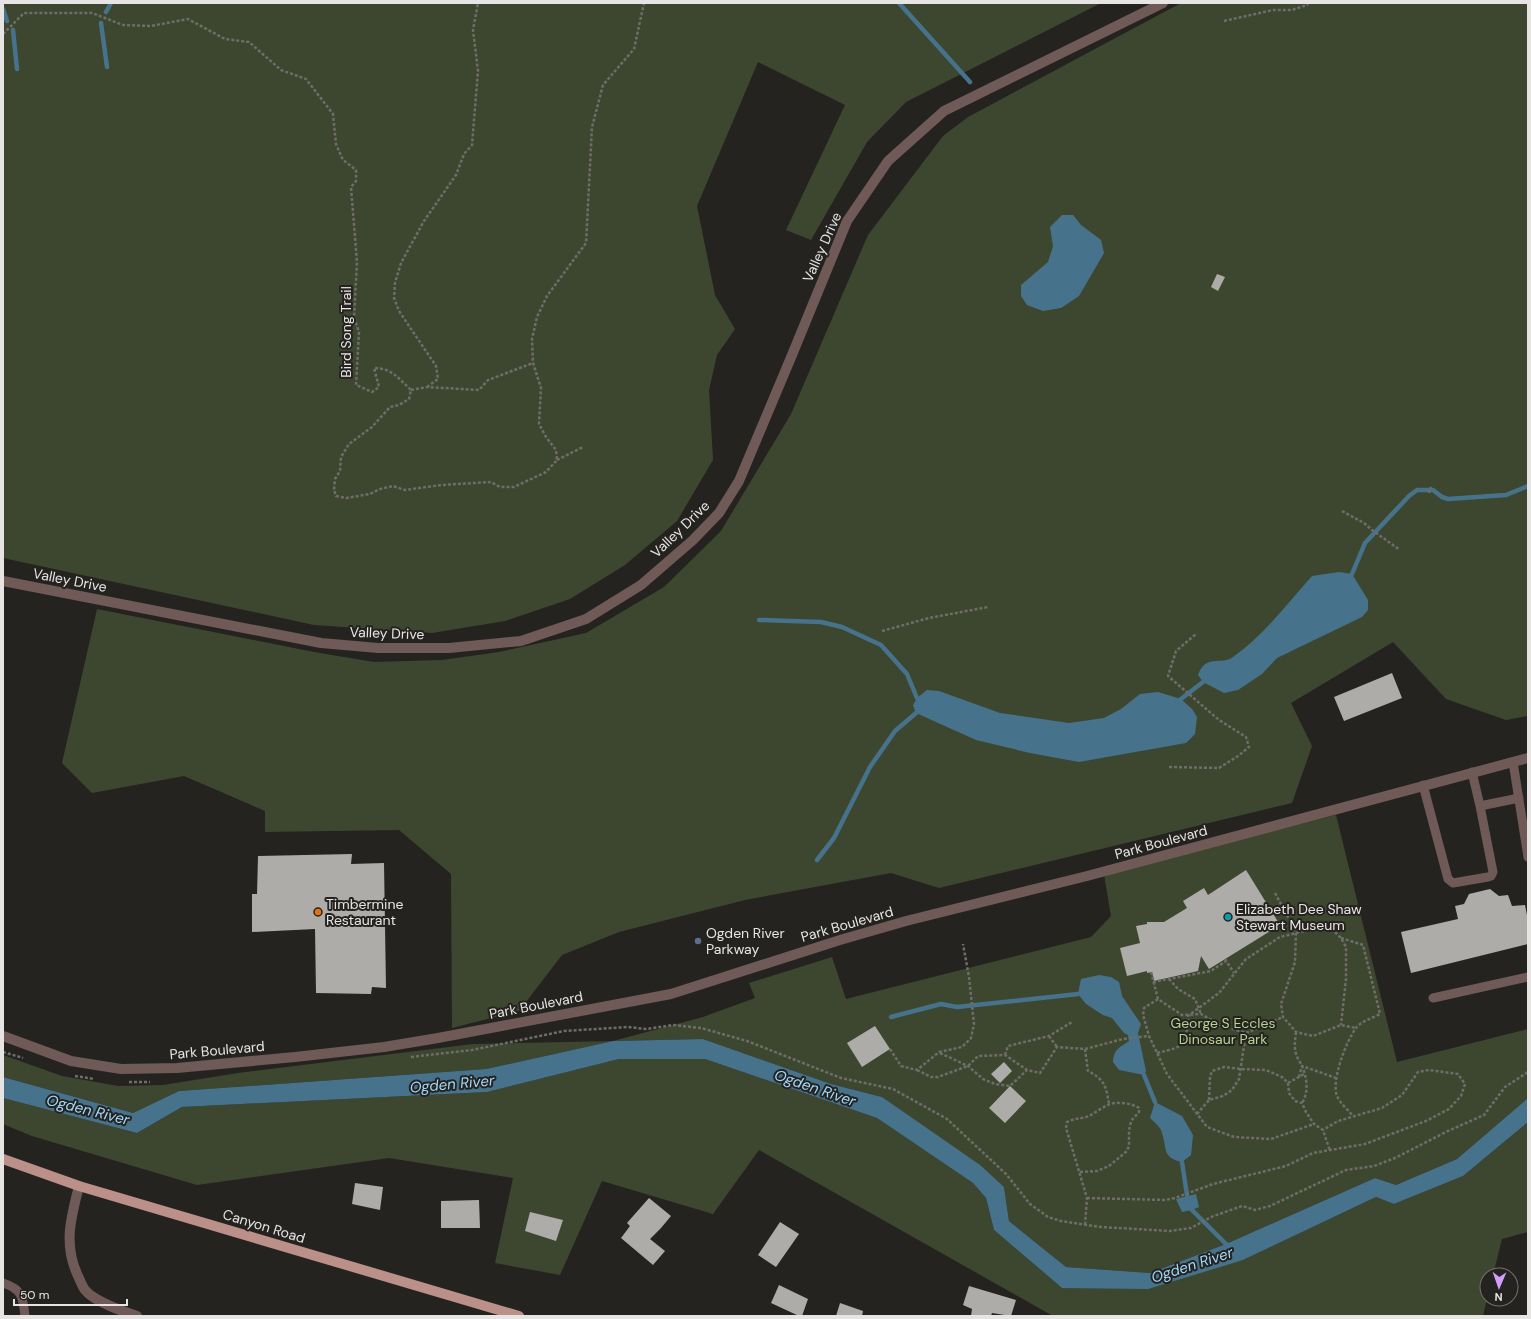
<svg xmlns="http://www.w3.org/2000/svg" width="1531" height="1319" font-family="'DM Sans',sans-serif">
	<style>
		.green { fill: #3d472f }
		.water { fill: #47728c }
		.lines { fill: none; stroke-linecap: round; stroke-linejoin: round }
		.stream { stroke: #47728c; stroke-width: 4.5 }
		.building { fill: #aeaca8 }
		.path { stroke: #6e6d6a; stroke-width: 2.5; stroke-dasharray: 3 2; stroke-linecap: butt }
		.service { stroke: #6f5a57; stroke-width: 9 }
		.minor { stroke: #6f5a57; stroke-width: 10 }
		.tertiary { stroke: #6f5a57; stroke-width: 10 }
		.primary { stroke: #bb9089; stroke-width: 10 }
		.food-dot { fill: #e8710a; stroke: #252320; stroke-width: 1.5 }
		.culture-dot { fill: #0f9aa8; stroke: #252320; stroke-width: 1.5 }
		.service-dot { fill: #5c6f8a; stroke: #252320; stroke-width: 1.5 }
		.labels { text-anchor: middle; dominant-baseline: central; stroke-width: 4; stroke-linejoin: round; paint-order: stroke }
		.street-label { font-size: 14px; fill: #e6e5e3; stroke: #252320 }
		.poi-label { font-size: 14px; fill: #e6e5e3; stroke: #252320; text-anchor: start }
		.park-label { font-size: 14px; fill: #b6d391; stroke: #252320 }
		.water-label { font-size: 15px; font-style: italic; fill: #a1d8fb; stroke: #252320 }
	</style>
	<rect width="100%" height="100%" fill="#252320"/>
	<!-- green -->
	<path class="green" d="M3,3H1101L906,102L867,142L811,240L786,230L845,105L758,62L697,206L715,295L735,329L717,355L709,390L713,460L677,521L625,565L570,599L505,621L432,633L314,625L3,558Z
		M1181,3H1528V716L1506,720L1446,699L1393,642L1291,703L1312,746L1292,803L939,888L891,873L745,900L619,932L562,955L519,1011L452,1028L451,874L399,830L265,832V811L184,776L92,793L62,763L97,609L314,652L374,662L442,660L499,652L586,633L664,587L721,531L791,414L868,235L943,136L968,117Z
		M1336,815L1397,1062L1528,1029V1098L1457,1159L1396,1185L1375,1178L1226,1244L1150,1273L1066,1267L1009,1221L1004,1187L882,1097L831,1084L703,1039L613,1041L486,1069L179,1091L133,1113L3,1077V1055L62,1076L118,1086L163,1085L238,1073L473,1044L613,1041L703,1017L755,998L749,983L832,957L846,999L1091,937L1111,916L1104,874Z
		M619,1059H705L877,1118L973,1183L986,1198L994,1230L1062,1288L1243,1260L1376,1197L1394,1204L1463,1176L1528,1122V1232L1502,1239L1493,1275H1487V1299L1483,1316H1053L759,1150L713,1214L602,1181L560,1275L495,1263L513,1178L389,1158L197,1185L32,1136L3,1124V1098L137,1133L182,1107L487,1092Z"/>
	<!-- water -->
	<path class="water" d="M1062,215H1073L1081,225L1101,240L1104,253L1079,296L1061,308L1043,311L1027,305L1021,296V285L1048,262L1053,246L1050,227Z
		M1339,572L1352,574L1368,600V610L1362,617L1277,658L1262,674L1238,690L1224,693L1203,682L1198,675C1206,653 1221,666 1233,657C1264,635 1287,604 1312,576Z
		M927,690L939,691L1000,713L1069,723L1104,718L1121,709L1140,694L1158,692L1181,699L1192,709L1197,717L1195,734L1186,743L1079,762L1030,753L976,740L916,713L913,705L917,698Z
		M1099,975L1111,977L1119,982L1122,996L1141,1024L1138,1033L1146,1071L1144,1075L1119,1070L1113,1062C1114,1049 1119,1048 1129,1041L1128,1035L1124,1033L1112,1018L1103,1015L1086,1004L1078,994L1081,979Z
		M703,1039L831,1084L882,1097L980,1165L1004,1187L1009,1221L1066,1267L1150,1273L1226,1244L1375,1178L1396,1185L1457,1159L1528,1098V1122L1463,1176L1394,1204L1376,1197L1243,1260L1148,1289L1062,1288L994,1230L986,1198L973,1183L877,1118L705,1059H619L487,1092L182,1107L137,1133L3,1098V1077L133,1113L179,1091L486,1069L613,1041Z
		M1155,1102L1182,1116L1193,1135L1191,1155L1182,1162C1162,1158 1167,1148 1162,1133C1161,1127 1154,1122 1150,1118Z
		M1196,1194L1199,1207L1192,1210L1182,1212L1176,1199Z"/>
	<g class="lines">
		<!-- stream -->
		<path class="stream" d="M899,3L970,82
			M3,9L7,21
			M106,12L111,3
			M101,23L107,67
			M13,30L17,69
			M1352,574L1365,543L1409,496L1417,490H1433L1442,497L1448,499L1506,495L1528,486
			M759,620L821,622L842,627L881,645L907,674L917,698
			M1181,699L1203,682
			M817,860L834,838L870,767L895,731L916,713
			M891,1017L941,1004L957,1007L1078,994
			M1144,1075L1155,1102
			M1182,1162L1187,1195
			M1192,1210L1226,1244L1230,1246"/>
	</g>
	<!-- building -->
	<path class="building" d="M1217,274L1225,277L1218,291L1211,287Z
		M1392,673L1402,698L1344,721L1334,697Z
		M352,854L351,864L384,863L386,988L372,987L371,994L316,993L315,929L252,932V894H257L258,856Z
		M1246,870L1280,925L1209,969L1201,956L1198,971L1154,981L1152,972L1147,973V971L1127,976L1120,948L1140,943L1136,926L1147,924V922H1164L1187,908L1183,901L1204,888L1208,895Z
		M1490,889L1499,896L1508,895L1512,906L1525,905L1528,920V944L1411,973L1401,932L1458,919L1455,906L1464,904L1469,894Z
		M875,1026L890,1049L862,1067L847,1043Z
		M1004,1062L1012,1071L1000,1083L991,1074Z
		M1010,1086L1026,1101L1005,1123L989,1108Z
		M355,1183L383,1187L380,1210L352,1204Z
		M649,1198L671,1216L661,1228L650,1239L665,1251L653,1265L621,1238L630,1226L627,1223Z
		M479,1200L480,1228H441V1201Z
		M530,1212L563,1220L556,1241L525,1231Z
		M780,1222L799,1234L776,1267L758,1255Z
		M779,1285L808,1299L802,1316H799L771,1303Z
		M969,1286L1016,1300L1011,1316L992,1313L991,1316H971L972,1309L963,1305Z
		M840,1303L863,1311L862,1316H836Z"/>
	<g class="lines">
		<!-- path -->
		<path class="path" d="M1224,21L1273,10H1292L1307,5L1308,3
			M3,34L24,13H92L123,25L151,26L188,19L225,39L249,42L281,70L306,79L333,114L336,144L343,160L356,170V181L351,187L357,262L354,317L359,332L356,385L372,392L379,387L374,368C392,368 399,379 411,390L409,399L399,405L390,407L372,427L349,444L341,457L340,471L335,479L334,490L336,496L346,498L370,494L380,489L393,486L405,490L441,485L491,482L500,487H514L546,472L557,460L556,450L546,437L539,424L541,388L533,363L532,339L537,317L547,296L586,243L592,127L603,85L634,49L644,3
			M427,387L438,379L436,366L399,311L394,298L395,283L401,263L424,221L456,175L464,154L472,145L478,71L473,30L478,3
			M411,390L427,387L479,390L488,380L533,363
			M557,460L583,447
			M1429,493L1431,487
			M1342,511L1364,523L1372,530L1400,550
			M882,631L929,618L988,607
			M1169,767L1219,768L1238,756L1249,747L1246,737L1219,720L1168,676L1176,651L1196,634
			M1275,893L1296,932L1295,962L1281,1004L1283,1017L1296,1032L1313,1036L1341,1025L1356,1028
			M1341,938L1363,945L1380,1014C1373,1018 1361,1021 1356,1028C1346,1042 1331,1080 1337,1096C1340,1103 1348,1110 1353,1116
			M1225,959L1234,973
			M1151,972L1158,999L1182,1015L1201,1014L1220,1025L1246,1033L1283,1017
			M1169,979L1178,989L1195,999L1201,1014
			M1153,982L1211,971L1226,961
			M1158,999L1144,1008L1143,1015L1149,1036L1167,1074L1207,1127L1234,1137L1271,1139L1314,1124
			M1296,1032C1295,1040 1294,1046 1296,1054C1297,1058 1300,1062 1302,1066C1307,1077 1309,1092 1302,1103
			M1049,1036L1057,1047
			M890,1049L901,1066L917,1070L939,1052L962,1047L971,1038L974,1024L969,977L963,944
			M1085,1049L1088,1071C1105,1080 1106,1086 1109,1104
			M3,1052L23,1058
			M940,1053L968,1066L983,1079L995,1084L1010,1086L1027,1070
			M1157,1053C1187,1046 1185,1046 1188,1016L1219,993L1246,959L1280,937L1317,928L1327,929L1335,932L1341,938L1346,947V979L1341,1025
			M1005,1055L1008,1046L1049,1036L1072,1022
			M411,1057L472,1050L564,1031L628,1027L646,1029L673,1025L701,1028L747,1041L841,1078L893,1089L947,1119L1006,1174L1030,1204L1048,1217L1061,1221L1101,1227L1170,1231L1191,1228L1211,1217L1242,1206L1255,1210L1270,1206L1346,1170L1374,1166L1395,1158L1448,1131L1484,1115L1505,1087L1528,1072
			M917,1070L931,1077H938L968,1066L978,1056L1005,1055L1027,1070L1040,1073L1057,1047L1085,1049L1123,1039L1149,1036
			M75,1076L94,1079
			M1299,1077L1302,1066L1336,1078
			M129,1082H150
			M1288,1083L1304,1074
			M1209,1100L1210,1077L1212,1071L1224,1067L1241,1069L1266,1070L1282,1077L1288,1083L1289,1093L1295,1101L1302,1103L1306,1112L1314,1124L1323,1130L1330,1151
			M1197,1114L1209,1100L1223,1096L1232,1090L1239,1079L1246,1033
			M1080,1172L1097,1171L1109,1166L1127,1151L1129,1146V1131L1131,1121L1139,1112V1108C1131,1103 1116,1101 1108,1105C1101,1108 1095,1113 1089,1116C1081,1119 1075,1118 1067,1122L1066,1128L1087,1198L1085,1225
			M1087,1198L1165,1200L1175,1198L1213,1184L1286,1166L1313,1153L1365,1144L1426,1121L1449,1109L1461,1096L1465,1084L1458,1074L1429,1070L1418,1072L1402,1095L1382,1108L1338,1121L1323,1130"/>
		<!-- service -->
		<path class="service" d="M1513,762L1528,857
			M1472,772L1480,806
			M1423,785L1448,879L1453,883L1488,877L1491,876L1493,872L1480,806L1519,798
			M1433,998L1528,977
			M3,1283C22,1289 23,1297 25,1316"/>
		<!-- minor -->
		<path class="minor" d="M3,1036L71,1061L121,1069L177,1068L295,1057L384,1047L438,1038L671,994L840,940L906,921L1087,876L1528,758
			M79,1186C71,1218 63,1244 78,1276C80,1280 82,1286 85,1290C95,1302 122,1311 137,1316"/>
		<!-- tertiary -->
		<path class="tertiary" d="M3,581L321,643L378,648H449L521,641L586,619L641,585L693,540L719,513L739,481L792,355L847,221L888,161L944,111L1163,3"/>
		<!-- primary -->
		<path class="primary" d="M3,1159L79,1186L519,1316"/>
	</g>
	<!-- markers -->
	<circle class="food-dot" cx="318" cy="912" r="4"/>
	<circle class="culture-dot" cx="1228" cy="917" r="4"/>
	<circle class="service-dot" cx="698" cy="941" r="4"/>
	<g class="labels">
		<!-- street labels -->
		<g class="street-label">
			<text transform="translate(822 247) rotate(-66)">Valley Drive</text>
			<text transform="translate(346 332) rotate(-90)">Bird Song Trail</text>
			<text transform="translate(680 529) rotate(-44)">Valley Drive</text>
			<text transform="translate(70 580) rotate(11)">Valley Drive</text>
			<text transform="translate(387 633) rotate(2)">Valley Drive</text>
			<text transform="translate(1161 842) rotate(-15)">Park Boulevard</text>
			<text transform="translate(847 924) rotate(-16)">Park Boulevard</text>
			<text transform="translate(536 1005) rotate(-11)">Park Boulevard</text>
			<text transform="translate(217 1050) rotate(-5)">Park Boulevard</text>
			<text transform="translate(264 1226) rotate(17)">Canyon Road</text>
		</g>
		<!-- poi labels -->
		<g class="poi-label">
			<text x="326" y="904">Timbermine<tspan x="326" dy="16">Restaurant</tspan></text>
			<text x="1236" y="909">Elizabeth Dee Shaw<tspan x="1236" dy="16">Stewart Museum</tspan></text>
			<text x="706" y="933">Ogden River<tspan x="706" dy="16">Parkway</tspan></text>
		</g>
		<!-- park labels -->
		<g class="park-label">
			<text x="1223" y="1023">George S Eccles<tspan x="1223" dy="16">Dinosaur Park</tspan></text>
		</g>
		<!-- water labels -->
		<g class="water-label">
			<text transform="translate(452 1084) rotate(-5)">Ogden River</text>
			<text transform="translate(815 1088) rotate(19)">Ogden River</text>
			<text transform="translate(88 1110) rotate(14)">Ogden River</text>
			<text transform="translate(1192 1265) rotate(-18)">Ogden River</text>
		</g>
	</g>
	<!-- border -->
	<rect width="1531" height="1319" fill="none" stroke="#e6e5e3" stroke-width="8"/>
	<!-- north arrow -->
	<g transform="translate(1499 1287) rotate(182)"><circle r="19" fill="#252320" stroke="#72716e"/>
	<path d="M0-3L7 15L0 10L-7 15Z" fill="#d49cfb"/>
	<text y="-6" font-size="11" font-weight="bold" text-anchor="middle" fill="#e6e5e3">N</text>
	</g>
	<!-- scale -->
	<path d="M14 1299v6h113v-6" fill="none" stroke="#e6e5e3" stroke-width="2"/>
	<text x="20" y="1299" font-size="12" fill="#e6e5e3" stroke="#252320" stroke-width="3" paint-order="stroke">50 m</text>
</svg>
